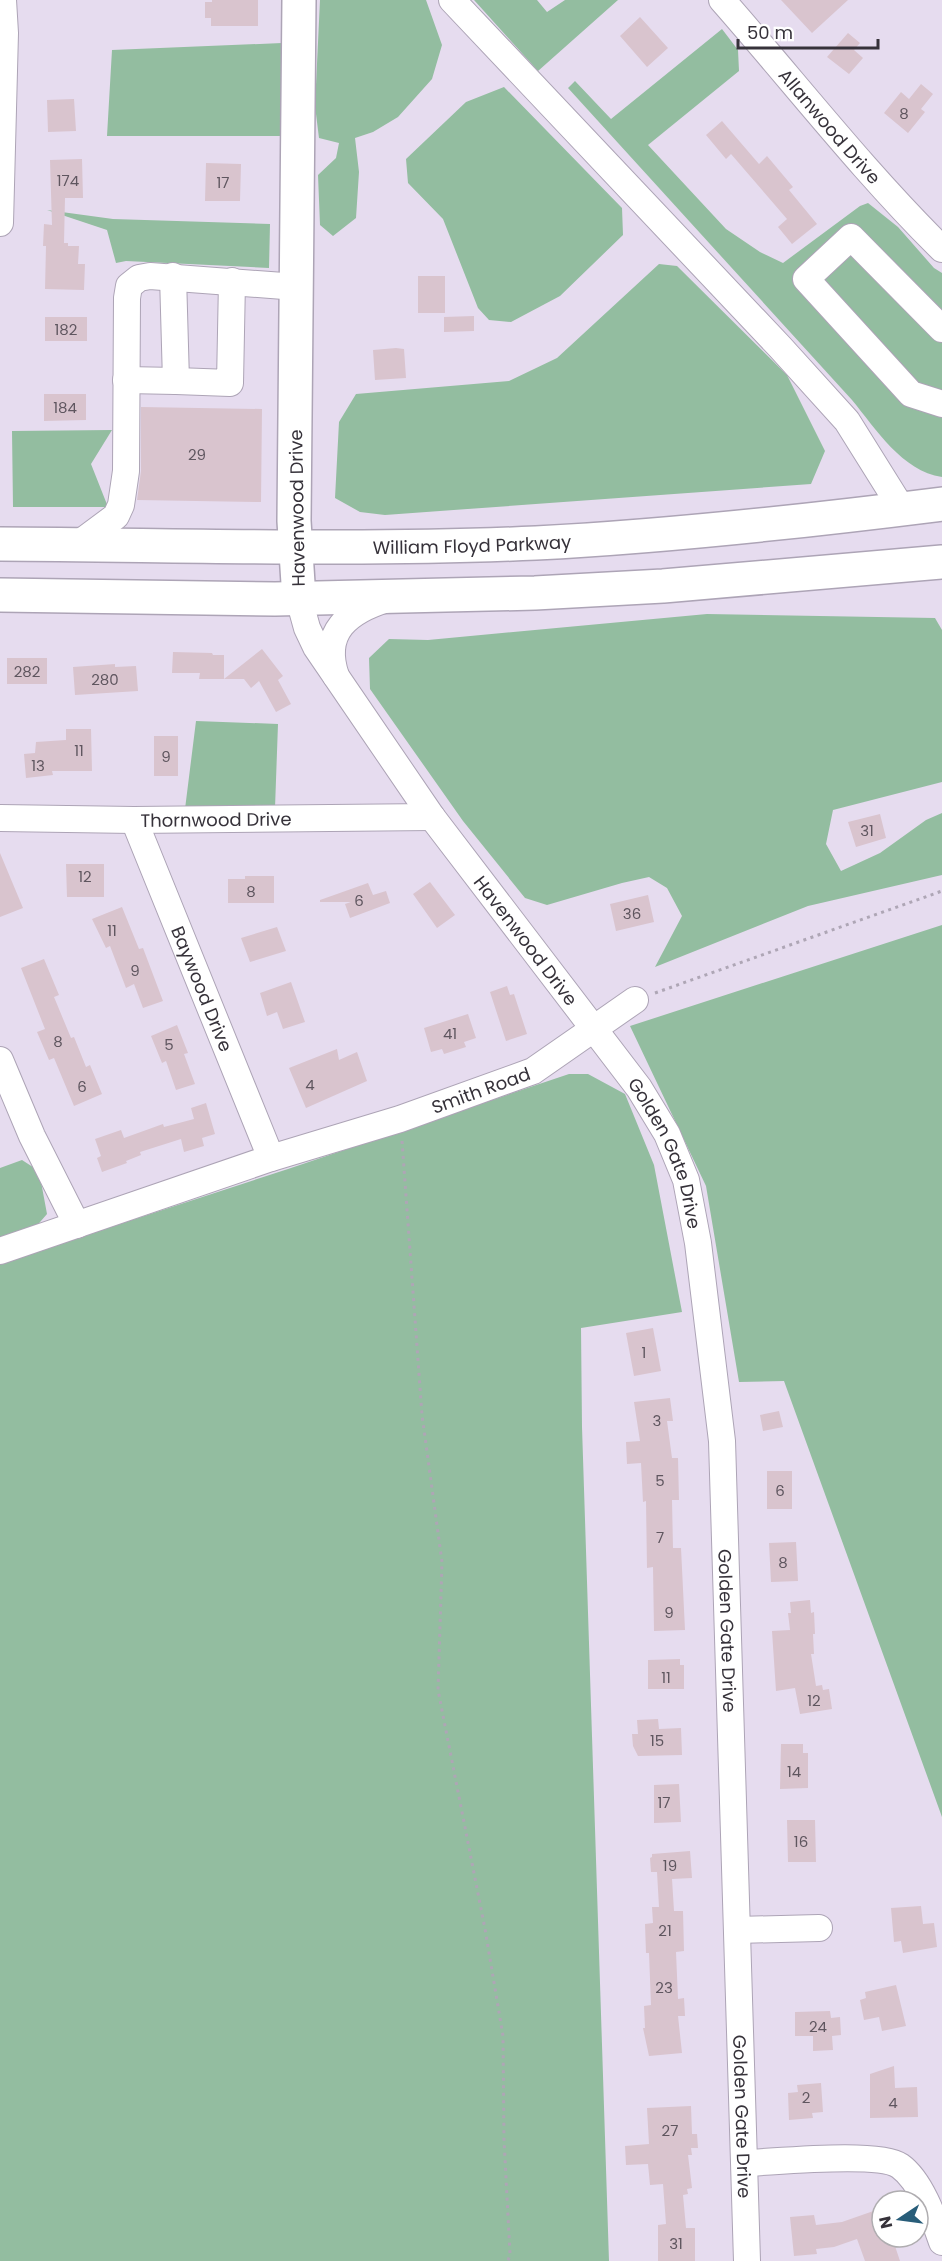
<svg xmlns="http://www.w3.org/2000/svg" width="942" height="2261" font-family="Poppins,sans-serif">
	<style>
		.forest { fill: #93bda0 }
		.building { fill: #d9c4ce }
		.lines { fill: none; stroke-linecap: round; stroke-linejoin: round }
		.minor-casing { stroke: #ada4b6; stroke-width: 28 }
		.major-casing { stroke: #ada4b6; stroke-width: 36 }
		.highway-casing { stroke: #ada4b6; stroke-width: 36 }
		.path { stroke: #aea6b5; stroke-width: 3; stroke-dasharray: 3 4.5; stroke-linecap: butt }
		.minor { stroke: #fff; stroke-width: 26 }
		.major { stroke: #fff; stroke-width: 33 }
		.highway { stroke: #fff; stroke-width: 33 }
		.labels { text-anchor: middle; dominant-baseline: central; stroke-width: 4.5; stroke-linejoin: round; paint-order: stroke }
		.number-label { font-size: 15px; fill: #5f565f }
		.street-label { font-size: 18px; fill: #36323a; stroke: #fff }
	</style>
	<rect width="100%" height="100%" fill="#e6dcef"/>
	<!-- forest -->
	<path class="forest" d="M320,0H426L442,45L432,79L398,117L373,132L355,138L359,172L356,218L333,236L320,225L318,175L336,158L339,143L319,138L315,106Z
		M474,0H537L547,12L565,0H618L538,71Z
		M722,29L738,50L739,71L648,145L726,229L760,252L783,263L860,206L868,203L898,227L934,268L942,273V477C902,471 876,429 852,400L568,88L575,81L611,119Z
		M282,43L286,136H107L112,50Z
		M504,87L622,208L623,235L560,296L511,322L489,320L478,308L443,219L408,183L406,159L466,102Z
		M47,210L113,219L270,224L269,268L126,261L116,263L107,230Z
		M659,264L677,266L787,375L825,451L811,484L385,515L360,512L335,498L339,422L356,394L509,381L557,358Z
		M112,430L91,464L108,507H13L12,431Z
		M707,614L935,618L942,630V782L833,810L826,844L841,871L880,853L926,820L942,813V875L808,906L655,967L682,916L667,888L649,877L622,883L547,905L525,898L463,821L370,689L369,658L389,639L428,640Z
		M196,721L278,724L275,808L185,809Z
		M942,925V1817L784,1381L739,1382L706,1186L630,1026Z
		M569,1074H588L625,1094L654,1165L682,1312L581,1328L582,1427L609,2261H0V1263L288,1169Z
		M22,1160L39,1171L47,1214L34,1229L0,1239V1168Z"/>
	<!-- building -->
	<path class="building" d="M212,0H258V26H211V18H205V2H212Z
		M781,0H848L812,33Z
		M640,17L668,48L647,67L620,36Z
		M848,33L860,43L854,50L863,58L849,74L827,57Z
		M921,84L933,94L921,109L925,112L908,133L884,113L901,92L909,99Z
		M74,99L76,131L48,132L47,100Z
		M722,121L759,164L767,156L793,187L789,190L817,224L792,244L778,227L787,219L731,154L726,159L706,135Z
		M82,159L83,198H65L64,243H68V246H79L78,264H85L84,290L45,289L46,246H43L44,224L52,225L50,160Z
		M206,163L241,164L240,201H205Z
		M418,276H445V313H418Z
		M474,316V331L444,332V317Z
		M45,317H87V341H45Z
		M396,348L404,349L406,378L375,380L373,350Z
		M44,394H86V420L44,421Z
		M141,407L262,409L261,502L137,500L141,471Z
		M262,649L283,676L278,680L291,704L276,712L259,681L251,688L244,679H224Z
		M173,652L212,653L213,655H224V679H199L200,673H172Z
		M7,658H47V684H7Z
		M115,664V667L136,666L138,691L75,695L73,667Z
		M66,729H91L92,771H52L53,775L26,778L24,754L35,753L36,742L66,740Z
		M154,736H178V776H154Z
		M880,814L886,838L856,847L848,822Z
		M0,853L23,908L0,917Z
		M66,864H104V897H67Z
		M245,876H274V903H228V879H245Z
		M430,882L455,915L437,928L413,894Z
		M368,883L373,895L386,891L390,903L350,918L345,904L351,902H320V900Z
		M648,895L654,922L616,931L610,904Z
		M122,907L139,949L143,948L163,1001L143,1008L134,984L126,988L110,946L106,948L92,919Z
		M277,927L286,951L250,962L241,938Z
		M44,959L59,995L54,997L71,1038L74,1037L86,1067L90,1065L102,1094L74,1106L54,1058L49,1060L37,1032L45,1029L21,968Z
		M291,982L305,1022L283,1029L277,1012L267,1016L260,993Z
		M507,986L510,995L514,994L527,1034L506,1041L490,992Z
		M468,1014L476,1038L464,1042L466,1047L444,1054L442,1049L431,1052L424,1028Z
		M177,1025L188,1053L184,1054L195,1084L176,1090L166,1061L162,1063L151,1036Z
		M337,1049L339,1060L357,1052L367,1081L306,1108L289,1068Z
		M206,1103L215,1134L202,1138L204,1146L184,1152L181,1139L140,1152L141,1155L126,1161L127,1163L102,1172L97,1158L101,1156L95,1139L121,1130L124,1138L163,1124L164,1127L194,1119L191,1108Z
		M653,1328L661,1371L634,1376L626,1333Z
		M670,1398L673,1421H667L672,1458H678L679,1500H672L673,1548H681L685,1630L654,1631L653,1567L647,1568L646,1501L643,1502L641,1463L627,1464L626,1442L640,1441L634,1402Z
		M779,1411L783,1427L763,1431L760,1415Z
		M767,1471H792V1509H767Z
		M796,1542L798,1581L771,1582L769,1543Z
		M810,1600L811,1613L814,1612L815,1634H813L814,1654H811L816,1686L822,1685L823,1690L829,1689L832,1709L800,1714L795,1688L776,1691L772,1631L790,1630L788,1613H791L790,1602Z
		M680,1659V1665H684V1689H648V1660Z
		M658,1719L659,1729L681,1728L682,1755L638,1756L633,1746L632,1734H638L637,1720Z
		M781,1744H803V1753H808V1788L780,1789Z
		M679,1784L681,1822L654,1823V1785Z
		M787,1820H815L816,1862H788Z
		M690,1851L692,1878L672,1879L674,1911H683L684,1951L676,1952L678,1999L684,1998L685,2016H678L682,2053L649,2056L643,2028H645L644,2006L651,2005L649,1953H646L645,1924L653,1923L652,1907H659L657,1872H651L650,1858L652,1857V1854Z
		M921,1906L923,1924L934,1923L937,1947L903,1953L901,1941L894,1942L891,1908Z
		M896,1985L906,2026L882,2031L879,2017L864,2020L860,2000L866,1998L865,1992Z
		M830,2011L831,2018L840,2017L841,2035L832,2036L833,2050L813,2051V2036H795V2012Z
		M894,2066L895,2088L917,2087L918,2117L870,2118V2074Z
		M821,2083L823,2112L812,2113L813,2118L789,2120L788,2093L798,2092L797,2085Z
		M691,2106L692,2134H697L698,2148H691L692,2155H688L692,2188L687,2189L688,2194L683,2195L686,2228H695V2261H658V2225L666,2224L663,2184L650,2185L648,2164L626,2165L625,2146L649,2144L647,2108Z
		M882,2208V2237H892L900,2261H865L857,2239L834,2247L816,2249L817,2254L794,2256L790,2217L814,2215L816,2225L842,2222Z"/>
	<g class="lines">
		<!-- minor casing -->
		<g class="minor-casing">
			<g id="minor">
				<path d="M452,0L780,347L847,421L902,509"/>
				<path id="s1" d="M722,0C795,83 863,171 942,249"/>
				<path d="M0,223L5,33L3,0"/>
				<path d="M173,276L176,381L230,383L232,281"/>
				<path d="M942,329L851,237L806,279L911,394L942,404"/>
				<path d="M126,380L176,381"/>
				<path d="M77,545L116,516L121,505L126,471L127,298L129,286L139,278L150,276L297,287"/>
				<path id="s2" d="M299,599L307,628L316,647L432,817L639,1088L667,1134L686,1180L698,1243L722,1441L747,2261"/>
				<path d="M336,676C321,632 348,611 387,599"/>
				<path id="s3" d="M0,818L134,820L432,817"/>
				<path id="s4" d="M134,820L271,1158"/>
				<path d="M0,1060L32,1136L77,1225"/>
				<path id="s5" d="M0,1251L271,1158L400,1119L533,1071L635,1000"/>
				<path d="M737,1930L819,1928"/>
				<path d="M745,2163C775,2162 879,2151 900,2166C921,2181 934,2219 942,2242"/>
			</g>
		</g>
		<!-- major casing -->
		<g class="major-casing">
			<path id="major" d="M299,599L294,521L299,0"/>
		</g>
		<!-- highway casing -->
		<g class="highway-casing">
			<g id="highway">
				<path id="s6" d="M0,544C179,545 358,551 536,543C672,536 807,521 942,504"/>
				<path d="M0,595L275,599L535,593L663,586L942,562"/>
			</g>
		</g>
		<!-- path -->
		<path class="path" d="M655,993L942,891
			M402,1141L422,1415L442,1562L438,1690L485,1929L503,2036L504,2140L510,2254L508,2261"/>
		<!-- minor -->
		<use href="#minor" class="minor"/>
		<!-- major -->
		<use href="#major" class="major"/>
		<!-- highway -->
		<use href="#highway" class="highway"/>
	</g>
	<g class="labels">
		<!-- number labels -->
		<g class="number-label">
			<text x="904" y="113">8</text>
			<text x="68" y="180">174</text>
			<text x="223" y="182">17</text>
			<text x="66" y="329">182</text>
			<text x="65" y="407">184</text>
			<text x="197" y="454">29</text>
			<text x="27" y="671">282</text>
			<text x="105" y="679">280</text>
			<text x="79" y="750">11</text>
			<text x="166" y="756">9</text>
			<text x="38" y="765">13</text>
			<text x="867" y="830">31</text>
			<text x="85" y="876">12</text>
			<text x="251" y="891">8</text>
			<text x="359" y="900">6</text>
			<text x="632" y="913">36</text>
			<text x="112" y="930">11</text>
			<text x="135" y="970">9</text>
			<text x="450" y="1033">41</text>
			<text x="58" y="1041">8</text>
			<text x="169" y="1044">5</text>
			<text x="310" y="1084">4</text>
			<text x="82" y="1086">6</text>
			<text x="644" y="1352">1</text>
			<text x="657" y="1420">3</text>
			<text x="660" y="1480">5</text>
			<text x="780" y="1490">6</text>
			<text x="660" y="1537">7</text>
			<text x="783" y="1562">8</text>
			<text x="669" y="1612">9</text>
			<text x="666" y="1677">11</text>
			<text x="814" y="1700">12</text>
			<text x="657" y="1740">15</text>
			<text x="794" y="1771">14</text>
			<text x="664" y="1802">17</text>
			<text x="801" y="1841">16</text>
			<text x="670" y="1865">19</text>
			<text x="665" y="1930">21</text>
			<text x="664" y="1987">23</text>
			<text x="818" y="2026">24</text>
			<text x="806" y="2097">2</text>
			<text x="893" y="2102">4</text>
			<text x="670" y="2130">27</text>
			<text x="676" y="2243">31</text>
		</g>
		<!-- street labels -->
		<g class="street-label">
			<text stroke="none"><textPath href="#s1" startOffset="166">Allanwood Drive</textPath></text>
			<text transform="translate(297 508) rotate(-91)">Havenwood Drive</text>
			<text stroke="none"><textPath href="#s6" startOffset="472">William Floyd Parkway</textPath></text>
			<text stroke="none"><textPath href="#s3" startOffset="216">Thornwood Drive</textPath></text>
			<text stroke="none"><textPath href="#s2" startOffset="412">Havenwood Drive</textPath></text>
			<text stroke="none"><textPath href="#s4" startOffset="182">Baywood Drive</textPath></text>
			<text stroke="none"><textPath href="#s5" startOffset="507">Smith Road</textPath></text>
			<text stroke="none"><textPath href="#s2" startOffset="669">Golden Gate Drive</textPath></text>
			<text stroke="none"><textPath href="#s2" startOffset="1155">Golden Gate Drive</textPath></text>
			<text stroke="none"><textPath href="#s2" startOffset="1641">Golden Gate Drive</textPath></text>
		</g>
	</g>
	<!-- north arrow -->
	<g transform="translate(900 2219) rotate(257)"><circle r="28" fill="#ffffff" stroke="#afadb0" stroke-width="1.5"/>
	<path d="M0-4.5L10 22L0 15L-10 22Z" fill="#285d79"/>
	<text y="-9" font-size="16" font-weight="bold" text-anchor="middle" fill="#36323a">N</text>
	</g>
	<!-- scale -->
	<path d="M738 39v9h140v-9" fill="none" stroke="#36323a" stroke-width="3"/>
	<text x="747" y="39" font-size="18" fill="#36323a" stroke="#ffffff" stroke-width="4.5" paint-order="stroke">50 m</text>
</svg>
